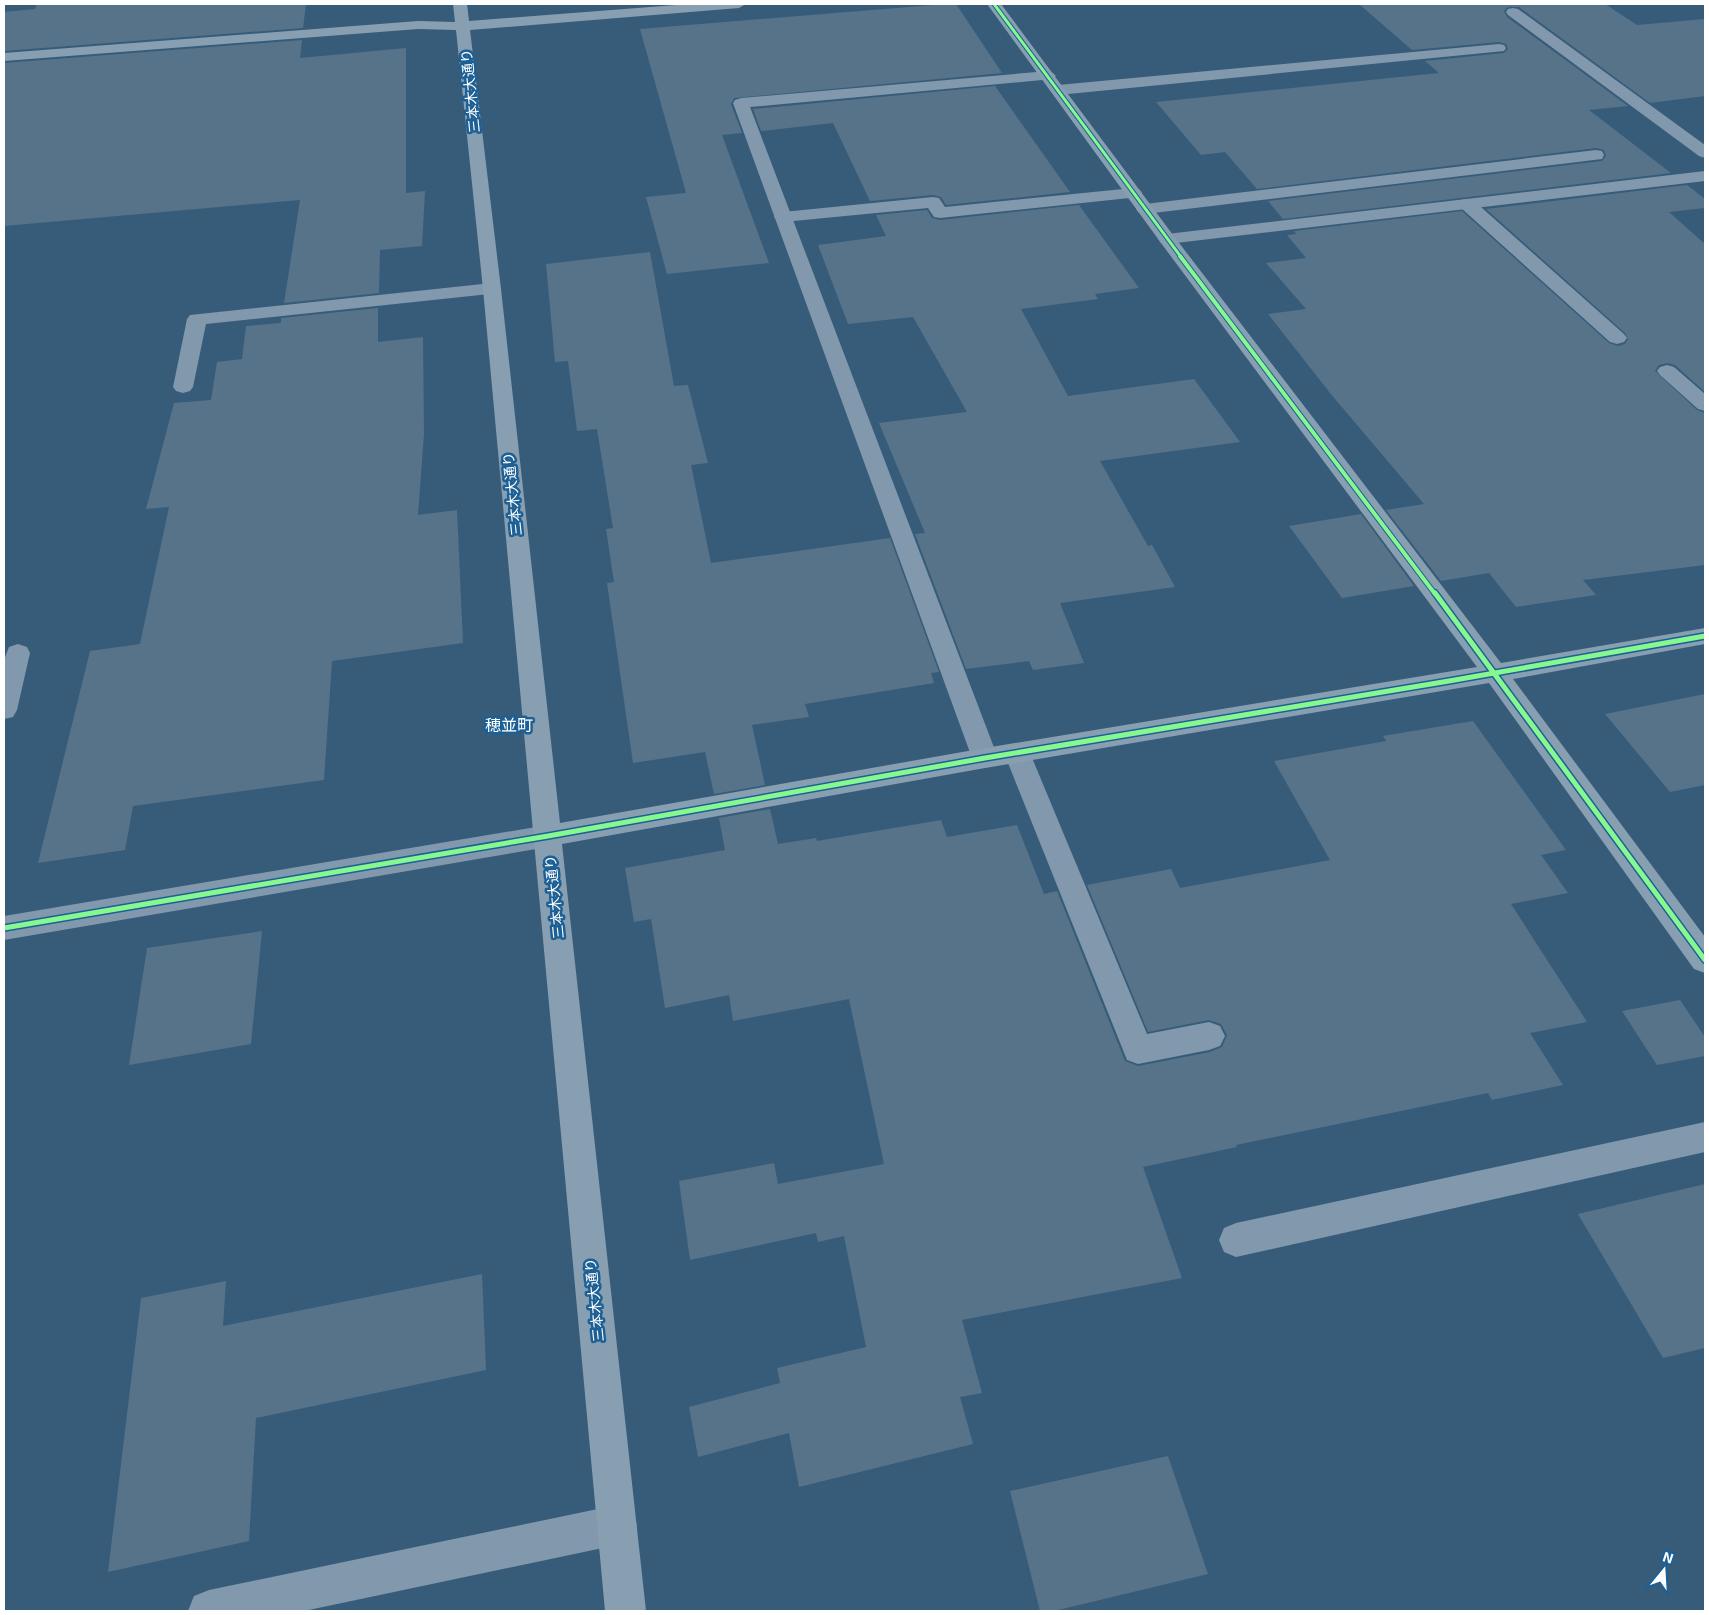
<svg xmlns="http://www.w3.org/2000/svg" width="1709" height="1615" font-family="'Exo 2','Noto Sans JP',sans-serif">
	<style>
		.building { fill: #56738a }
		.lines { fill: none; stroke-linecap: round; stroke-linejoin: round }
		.lane { fill: #8198ad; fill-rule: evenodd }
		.street { fill: #8198ad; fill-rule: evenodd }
		.secondary { fill: #889fb1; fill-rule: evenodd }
		.cycleway-far2-casing { stroke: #1c6095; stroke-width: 5 }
		.cycleway-far1-casing { stroke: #1c6095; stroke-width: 6 }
		.cycleway-casing { stroke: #1c6095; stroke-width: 8 }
		.cycleway-far2 { stroke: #87f88f; stroke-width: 3 }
		.cycleway-far1 { stroke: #87f88f; stroke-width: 4 }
		.cycleway { stroke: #87f88f; stroke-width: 5 }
		.labels { text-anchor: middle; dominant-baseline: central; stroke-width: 5; stroke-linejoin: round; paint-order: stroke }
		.street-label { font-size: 14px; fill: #fff; stroke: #1c6095 }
		.quarter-label { font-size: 16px; fill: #fff; stroke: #1c6095 }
	</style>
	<rect width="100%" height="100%" fill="#375c7a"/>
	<!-- building -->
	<path class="building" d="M37,4H306L303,28L4,51V12L35,9Z
		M945,4H956L1002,73L734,98L731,104L742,133L722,135L769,263L667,274L646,197L686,193L640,29Z
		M1359,4H1605L1637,25L1705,19V96L1650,103L1519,7H1508L1504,11L1507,17L1628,106L1589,110L1671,173L1283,219L1268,201L1602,161L1606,156L1604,150L1596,148L1257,189L1225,152L1201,155L1156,102L1439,73L1425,61L1504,53L1508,49L1506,44L1499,42L1412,50Z
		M302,40L300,58L406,48V193L425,191L422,246L380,250L379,293L284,303L300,200L4,226V63Z
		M995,86L1070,192L946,205L941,197L933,195L870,201L833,123L761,131L753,109Z
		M1687,185L1705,199V208L1669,212L1705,244V392L1675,365L1668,363L1659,365L1655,371L1697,410L1705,413V565L1583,580L1596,595L1516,607L1489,573L1441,581L1386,510L1424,504L1330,393L1268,314L1306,309L1266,263L1306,258L1287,235L1296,234L1294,231L1462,211L1609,343L1618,346L1625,344L1628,339L1625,333L1486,209Z
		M1079,205L1139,288L1095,294L1098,299L1021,309L1068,396L1194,379L1240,442L1100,461L1148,546L1152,545L1175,587L1060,603L1084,663L1033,670L1029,661L966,669L915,534L925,533L879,423L967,412L913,317L848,324L818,245L886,236L876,215L927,210L932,218L940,220Z
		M650,252L674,386L688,385L708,463L691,465L711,563L890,538L939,672L931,673L934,683L805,704L809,717L752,725L765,785L714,794L705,752L633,763L607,583L614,582L606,529L613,528L597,429L577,431L568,361L555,362L546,264Z
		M378,308V342L423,337L424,434L418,515L457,510L463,643L332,661L324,780L133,806L125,850L38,863L90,651L140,644L169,507L146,509L174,403L211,400L217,362L242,359L246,326L281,323V318Z
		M1361,514L1414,586L1342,598L1289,526Z
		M1705,694V785L1670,792L1605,714Z
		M1473,721L1566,850L1541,855L1568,893L1511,904L1587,1022L1530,1033L1563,1085L1492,1100L1488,1093L1236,1145L1237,1147L1143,1167L1182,1278L962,1320L982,1393L960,1397L973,1444L799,1487L789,1433L698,1457L689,1407L780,1383L777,1368L866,1347L844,1236L818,1242L816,1233L690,1260L679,1181L774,1163L778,1184L884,1164L849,999L733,1021L729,995L665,1008L651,919L634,922L625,868L725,850L719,818L770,809L778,844L816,838L817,841L941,820L947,837L1017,825L1044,894L1057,891L1125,1061L1138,1066L1210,1052L1222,1047L1227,1035L1221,1024L1209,1020L1148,1032L1087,885L1171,869L1180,888L1330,860L1274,761L1386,741L1383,736Z
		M262,931L251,1044L129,1065L147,948Z
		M1680,1000L1705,1037V1056L1657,1065L1622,1011Z
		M1705,1184V1348L1663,1358L1578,1214Z
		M482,1274L486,1370L256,1418L249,1541L108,1572L141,1298L226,1281L223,1326Z
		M1168,1456L1208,1574L1054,1611H1040L1010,1491Z"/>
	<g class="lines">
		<!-- lane -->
		<path class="lane" d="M1513,8L1518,9L1705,145V158L1699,156L1508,15L1506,12L1508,9Z
			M1499,44L1504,45L1506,48L1504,51L1058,95L1053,93L1050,90L1053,87L1058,85Z
			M1596,150L1602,151L1604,155L1602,159L1145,214L1139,213L1136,209L1139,205L1145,204Z
			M1133,188L1139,189L1142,193L1139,197L940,218L934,217L928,208L783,222L777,221L774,217L777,213L783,212L933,197L939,198L945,207Z
			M1467,199L1473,200L1624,334L1627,338L1624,342L1617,344L1610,342L1461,208L1458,204L1461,200Z
			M492,283L499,285L501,289L499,293L206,324L193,387L190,391L183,393L176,391L173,387L187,319L190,315Z
			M1667,365L1674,367L1705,394V411L1698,409L1660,375L1657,371L1660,367Z
			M18,644L27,647L30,653L17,710L13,717L4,719V660L9,647Z
			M1017,743L1026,746L1030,753L1147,1034L1209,1022L1220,1026L1225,1036L1220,1046L1209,1050L1138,1064L1127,1060L1004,753L1008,746Z
			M1705,1122V1152L1236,1257L1224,1252L1219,1240L1224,1228L1236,1223Z
			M617,1505L631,1511L637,1525L631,1539L617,1545L304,1611H188L194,1596L209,1590Z"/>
		<!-- street -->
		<path class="street" d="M1048,71L1053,73L1056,76L1053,79L750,107L998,758L994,765L985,768L976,765L972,758L733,103L735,100L741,98Z
			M1705,171V181L1167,244L1161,243L1158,239L1161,235L1167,234Z
			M548,825L558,828L562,836L558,844L548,847L4,940V916Z"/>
		<!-- secondary -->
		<path class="secondary" d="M453,4H467L469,21L689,4H746L739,8L470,30L501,289L560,823L985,748L1477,667L1161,243L987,4H1001L1173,235L1501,663L1705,628V644L1513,679L1705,937V973L1694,969L1489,683L985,768L562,844L646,1611H605L483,289L456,30L418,29L4,61V53L418,21L455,22Z"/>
		<!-- cycleway-far2 casing -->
		<g class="cycleway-far2-casing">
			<path id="cycleway-far2" d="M994,4L1181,257"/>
		</g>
		<!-- cycleway-far1 casing -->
		<g class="cycleway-far1-casing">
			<path id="cycleway-far1" d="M1180,256L1435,594"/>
		</g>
		<!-- cycleway casing -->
		<g class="cycleway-casing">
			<path id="cycleway" d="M1435,593L1705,960
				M4,928L548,836L985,758L1449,681L1705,636"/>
		</g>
		<!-- cycleway-far2 -->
		<use href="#cycleway-far2" class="cycleway-far2"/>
		<!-- cycleway-far1 -->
		<use href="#cycleway-far1" class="cycleway-far1"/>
		<!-- cycleway -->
		<use href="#cycleway" class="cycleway"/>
	</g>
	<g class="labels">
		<!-- street labels -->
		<g class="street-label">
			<text transform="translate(470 91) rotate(-96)">三本木大通り</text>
			<text transform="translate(512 494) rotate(-96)">三本木大通り</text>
			<text transform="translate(554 897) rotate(-96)">三本木大通り</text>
			<text transform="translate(594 1300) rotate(-96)">三本木大通り</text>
		</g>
		<!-- quarter labels -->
		<g class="quarter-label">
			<text x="509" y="724">穂並町</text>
		</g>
	</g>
	<!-- border -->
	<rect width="1709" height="1615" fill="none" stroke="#ffffff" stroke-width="10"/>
	<!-- north arrow -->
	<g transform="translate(1664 1570) rotate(18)" stroke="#1c6095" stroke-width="4" paint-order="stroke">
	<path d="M0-4L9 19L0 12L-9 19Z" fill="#ffffff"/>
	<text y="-8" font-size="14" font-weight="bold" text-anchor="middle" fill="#ffffff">N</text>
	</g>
</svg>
